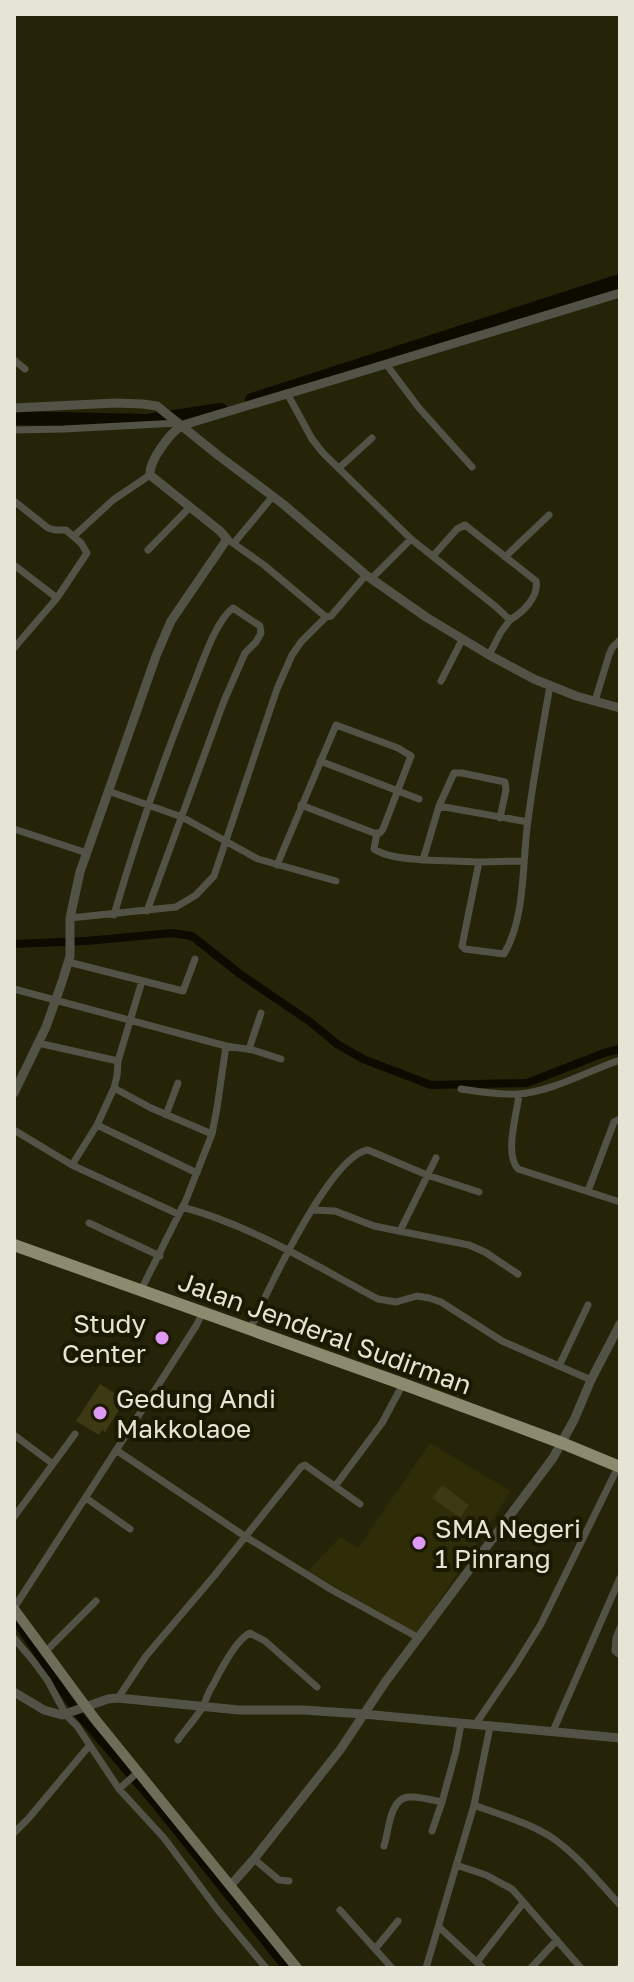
<svg xmlns="http://www.w3.org/2000/svg" width="634" height="1982" font-family="'Golos Text',sans-serif">
	<style>
		.built { fill: #2f2c08 }
		.green { fill: #3c3913 }
		.lines { fill: none; stroke-linecap: round; stroke-linejoin: round }
		.canal { stroke: #0d0a00; stroke-width: 8 }
		.river { stroke: #0d0a00; stroke-width: 14 }
		.minor { stroke: #535246; stroke-width: 7 }
		.tertiary { stroke: #535246; stroke-width: 9 }
		.secondary { stroke: #6e6d59; stroke-width: 10 }
		.trunk { stroke: #8c8a6f; stroke-width: 12 }
		.poi-dot { fill: #dd99f4; stroke: #1c1901; stroke-width: 3 }
		.labels { text-anchor: middle; dominant-baseline: central; stroke-width: 8; stroke-linejoin: round; paint-order: stroke }
		.poi-label { font-size: 26px; fill: #e6e5d5; stroke: #1c1901; text-anchor: start }
		.street-label { font-size: 26px; fill: #e6e5d5; stroke: #1c1901 }
	</style>
	<rect width="100%" height="100%" fill="#252308"/>
	<!-- built -->
	<path class="built" d="M430,1443L511,1491L417,1635L308,1571L340,1537L358,1548Z"/>
	<!-- green -->
	<path class="green" d="M100,1384L122,1398L119,1402L123,1404L105,1432L102,1430L99,1435L76,1421Z
		M442,1485L469,1505L460,1518L432,1498Z"/>
	<g class="lines">
		<!-- canal -->
		<path class="canal" d="M14,944L86,941L172,933L192,936L240,974L309,1021L337,1044L363,1059L431,1085L527,1083L604,1053L620,1049
			M14,1618L78,1714L156,1805L286,1968"/>
		<!-- river -->
		<path class="river" d="M252,400L620,281
			M14,418L147,421L221,410"/>
		<!-- minor -->
		<path class="minor" d="M14,360L25,369
			M386,364L419,408L472,467
			M288,395L312,439L323,453L411,539L495,606L510,620L501,632L489,655
			M14,430L64,429L179,423
			M339,468L372,438
			M14,501L48,528L55,530H66L81,543L87,553L57,598L14,648
			M74,536L113,500L150,475
			M227,539L264,565L326,617
			M234,543L273,496
			M148,550L189,508
			M433,556L457,529L465,525L536,581C539,597 523,612 510,620
			M505,557L549,515
			M14,565L57,598
			M371,579L411,539
			M441,681L462,640
			M595,701L609,655L612,648L620,640
			M320,761L419,799
			M108,791L182,817L258,859L336,881
			M439,806L454,773H462L505,782L506,790L500,818
			M14,829L87,853
			M377,833L374,849C388,858 407,858 423,860L439,806L528,822
			M423,860L479,862L524,861
			M479,862L462,946L465,949L504,954C526,917 522,862 528,820C534,775 542,730 550,686
			M277,865L336,725L398,748L411,756L383,829L380,833H374L301,805
			M114,915C137,835 165,755 196,678C204,658 216,621 233,608L260,626L261,633L256,642L245,653L224,701L147,911
			M70,918L176,907L196,895L214,876L277,689L292,655L301,642L326,617L331,616L366,575
			M68,962L183,991L195,959
			M14,989L226,1046L217,1108L212,1134L186,1200L141,1290
			M38,1043L118,1061
			M226,1046L253,1050L281,1059
			M249,1049L261,1013
			M114,1088L151,1108L212,1134
			M461,1089C480,1092 499,1095 518,1094C551,1092 588,1071 620,1060
			M519,1094C517,1115 504,1153 518,1169L620,1202
			M166,1115L178,1083
			M97,1125L197,1173
			M14,1130L72,1165L178,1214
			M72,1165L97,1125L114,1088L117,1076L118,1061L142,981
			M588,1191L614,1122L620,1119
			M182,1207C253,1226 314,1265 378,1299L396,1302L417,1296L429,1298L441,1302L502,1341L591,1380
			M312,1210L335,1211L374,1226L469,1245L485,1252L518,1274
			M89,1223L160,1256
			M400,1231L436,1158
			M250,1330C266,1294 330,1155 368,1150L427,1175L479,1192
			M559,1366L588,1305
			M14,1435L53,1464L75,1434
			M116,1450L246,1537L332,1590L419,1638
			M336,1485L382,1423L403,1384
			M86,1498L130,1529
			M14,1517L53,1464
			M14,1608L157,1387L196,1326L203,1312
			M620,1628L616,1638L615,1651L620,1655
			M14,1638L34,1662L48,1681L66,1715L77,1726L119,1789L164,1838L217,1909L266,1968
			M45,1652L96,1601
			M118,1698L146,1656L214,1576L301,1467L305,1465L360,1504
			M475,1725L515,1666L541,1624L618,1467
			M553,1731L620,1578
			M178,1740C186,1729 195,1719 202,1708C206,1701 208,1692 213,1685C220,1671 237,1639 250,1633L265,1641L317,1687
			M119,1789L138,1772
			M474,1805C500,1815 531,1823 554,1839C579,1857 599,1882 620,1905
			M432,1831L442,1802
			M14,1833L28,1819L89,1746
			M384,1846C389,1832 389,1798 409,1797C419,1796 432,1800 442,1802L456,1751L461,1724
			M254,1859L279,1880L289,1881
			M456,1865L486,1875L512,1889L581,1968
			M340,1910L392,1968
			M439,1927L483,1968
			M375,1949L398,1921
			M477,1962L523,1903
			M426,1968L474,1805L490,1727
			M531,1968L557,1940
			M619,1968L620,1967"/>
		<!-- tertiary -->
		<path class="tertiary" d="M14,408L115,403L143,404L157,406L219,456L283,504L366,575L426,617L489,655L534,679L576,696L620,708
			M14,1093L46,1027L62,982L70,956V918L80,872L156,656L171,621L227,539L220,531L150,475C149,461 170,432 183,425C329,382 474,337 620,293
			M14,1692L44,1710L62,1715L108,1699L118,1698L239,1710H303L363,1714L620,1738
			M230,1886L254,1859L340,1750L386,1681L553,1458L574,1420L591,1380L620,1324"/>
		<!-- secondary -->
		<path class="secondary" d="M14,1609L95,1719L297,1968"/>
		<!-- trunk -->
		<path class="trunk" d="M14,1245L403,1384L562,1443L620,1467"/>
	</g>
	<!-- markers -->
	<g class="poi-dot">
		<circle cx="162" cy="1338" r="8"/>
		<circle cx="100" cy="1413" r="8"/>
		<circle cx="419" cy="1543" r="8"/>
	</g>
	<g class="labels">
		<!-- poi labels -->
		<g class="poi-label">
			<text x="146" y="1323" text-anchor="end">Study<tspan x="146" dy="30">Center</tspan></text>
			<text x="116" y="1398">Gedung Andi<tspan x="116" dy="30">Makkolaoe</tspan></text>
			<text x="435" y="1528">SMA Negeri<tspan x="435" dy="30">1 Pinrang</tspan></text>
		</g>
		<!-- street labels -->
		<g class="street-label">
			<text transform="translate(325 1333) rotate(20)">Jalan Jenderal Sudirman</text>
		</g>
	</g>
	<!-- border -->
	<rect width="634" height="1982" fill="none" stroke="#e6e5d5" stroke-width="32"/>
</svg>
